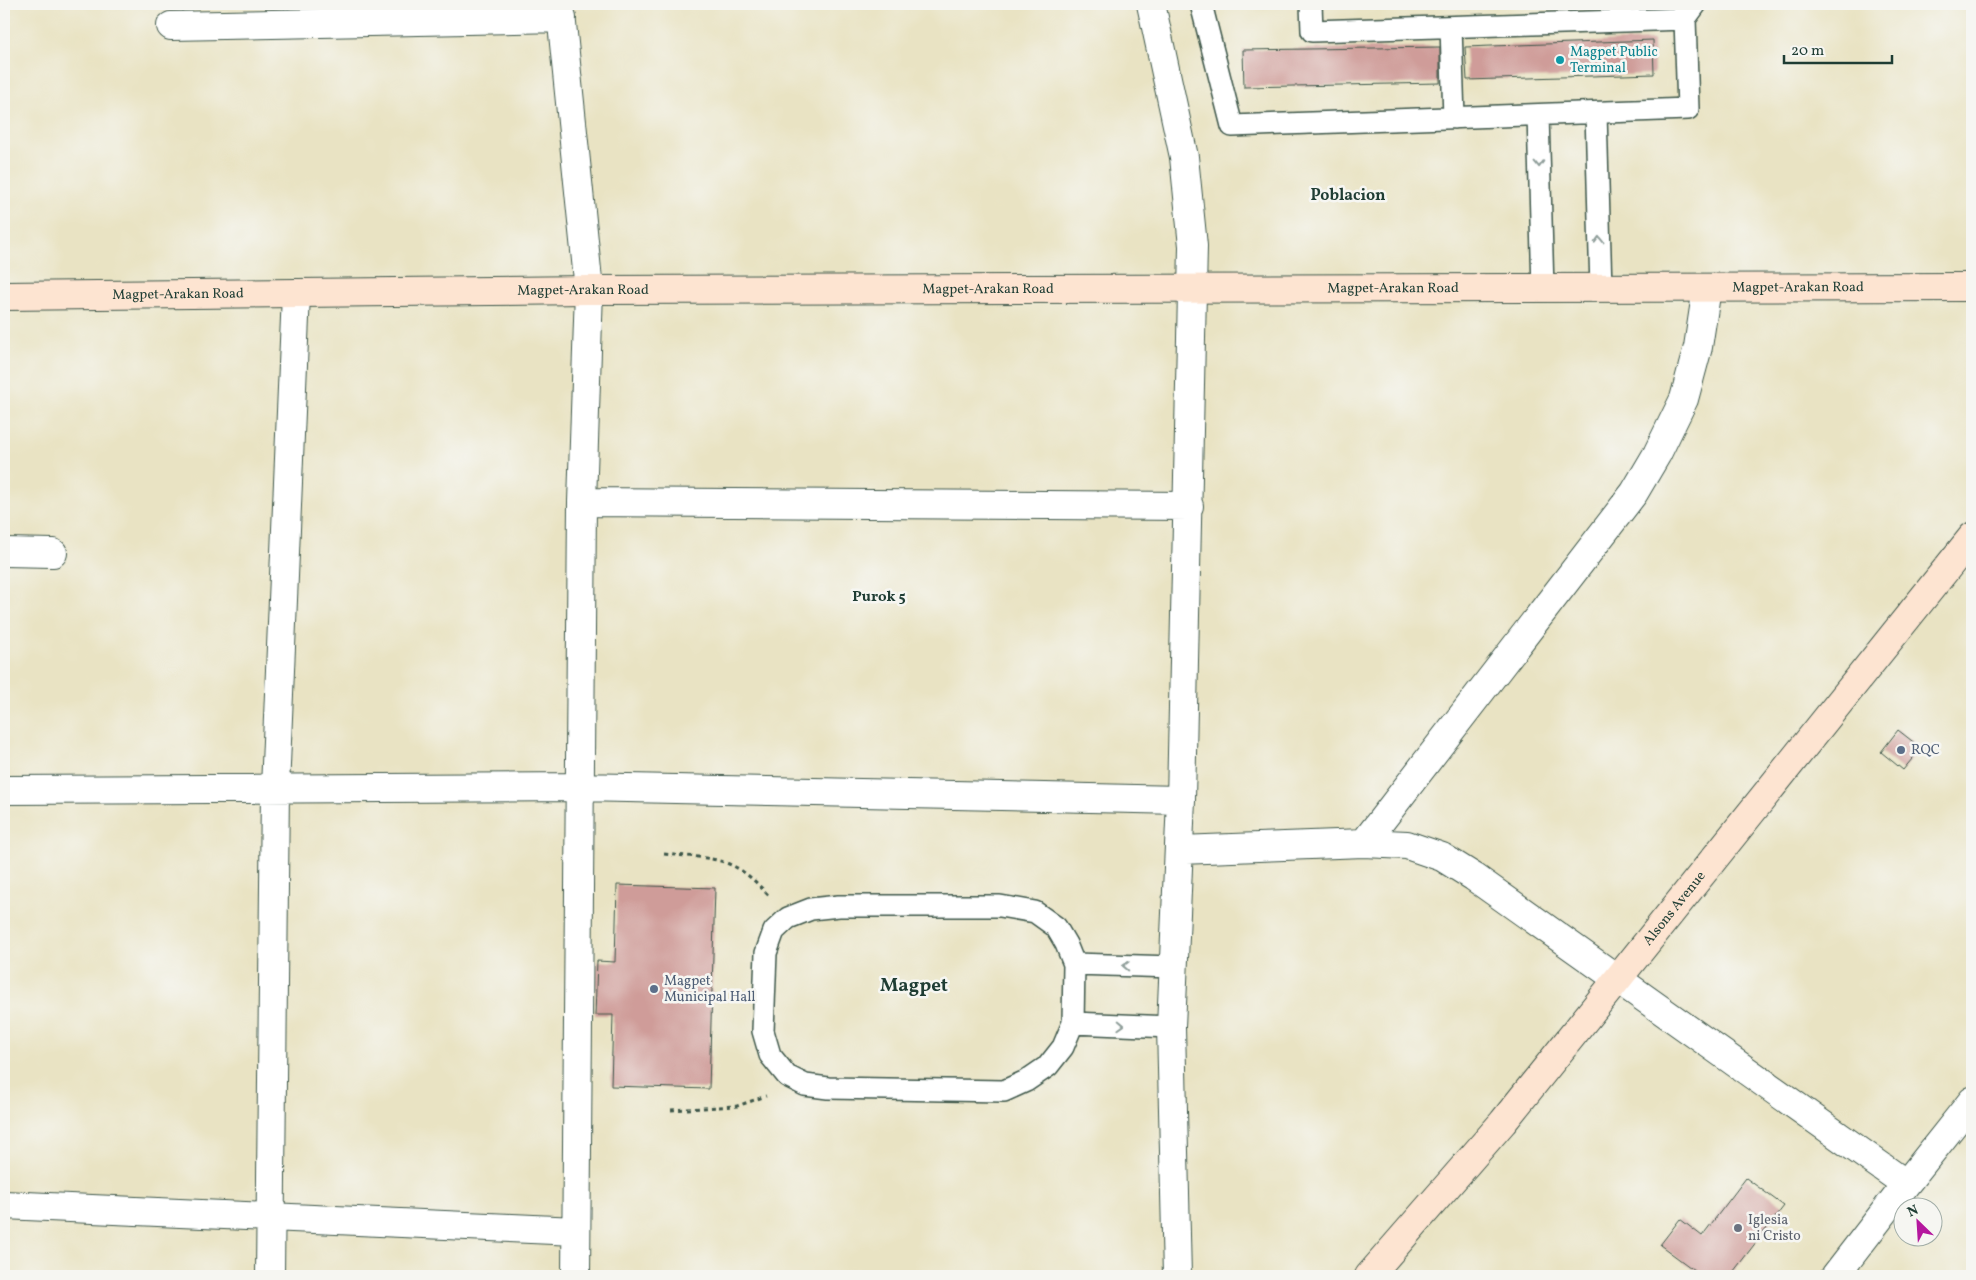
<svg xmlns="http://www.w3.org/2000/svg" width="1976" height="1280" font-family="Vollkorn,serif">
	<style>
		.building { fill: #cf9c99 }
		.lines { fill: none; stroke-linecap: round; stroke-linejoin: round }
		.service-casing { stroke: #3d5649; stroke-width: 24 }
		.minor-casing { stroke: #3d5649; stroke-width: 30 }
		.secondary-casing { stroke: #3d5649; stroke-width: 30 }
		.path { stroke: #3d5649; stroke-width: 3; stroke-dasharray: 4 4; stroke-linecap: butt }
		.service { stroke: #fff; stroke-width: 21 }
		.minor { stroke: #fff; stroke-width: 28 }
		.secondary { stroke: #fde4d1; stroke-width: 28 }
		.oneway { stroke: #8f9e9a }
		.culture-dot { fill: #0f9aa8; stroke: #f6f6f2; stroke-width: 2 }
		.service-dot { fill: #5c6f8a; stroke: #f6f6f2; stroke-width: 2 }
		.worship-dot { fill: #6b7280; stroke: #f6f6f2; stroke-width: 2 }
		.labels { text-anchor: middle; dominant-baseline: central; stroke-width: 5; stroke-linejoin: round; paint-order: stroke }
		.culture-label { font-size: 14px; fill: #0d838f; stroke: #f6f6f2; text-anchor: start }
		.street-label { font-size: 14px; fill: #1f3d34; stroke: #f6f6f2 }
		.service-label { font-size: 14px; fill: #4e5e75; stroke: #f6f6f2; text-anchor: start }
		.worship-label { font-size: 14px; fill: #5b616d; stroke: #f6f6f2; text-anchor: start }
		.neighbourhood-label { font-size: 15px; font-weight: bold; fill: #1f3d34; stroke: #f6f6f2 }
		.quarter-label { font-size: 16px; font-weight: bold; fill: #1f3d34; stroke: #f6f6f2 }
		.district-label { font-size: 19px; font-weight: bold; fill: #1f3d34; stroke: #f6f6f2 }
	</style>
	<rect width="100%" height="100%" fill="#f6f6f2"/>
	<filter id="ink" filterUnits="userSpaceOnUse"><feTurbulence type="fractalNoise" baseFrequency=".02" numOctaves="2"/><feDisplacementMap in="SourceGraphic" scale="10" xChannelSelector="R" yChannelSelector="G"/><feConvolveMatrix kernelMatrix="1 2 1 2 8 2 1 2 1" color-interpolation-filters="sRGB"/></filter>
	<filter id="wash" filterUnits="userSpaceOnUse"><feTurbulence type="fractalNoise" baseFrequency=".0096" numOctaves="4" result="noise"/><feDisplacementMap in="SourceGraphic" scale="20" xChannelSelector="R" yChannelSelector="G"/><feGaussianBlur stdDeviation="1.12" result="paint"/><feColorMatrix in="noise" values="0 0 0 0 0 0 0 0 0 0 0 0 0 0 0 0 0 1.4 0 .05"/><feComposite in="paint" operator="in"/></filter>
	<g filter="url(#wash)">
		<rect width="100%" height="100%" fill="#e9e3c3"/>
		<g id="blocks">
			<!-- building -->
			<path class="building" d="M1330,4H1355V5L1330,6Z
				M1653,40L1654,74L1467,80L1465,47Z
				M1440,47V83L1244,87L1243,50Z
				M1898,730L1921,748L1903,770L1881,752Z
				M617,885L715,888L709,1089L611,1086L613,1015H595L597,961L615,962Z
				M1746,1178L1784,1206L1730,1276H1702L1660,1245L1680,1219L1702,1236Z"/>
		</g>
	</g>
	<g filter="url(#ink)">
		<use href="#blocks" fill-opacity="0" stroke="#3d5649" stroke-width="1"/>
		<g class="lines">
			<!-- service casing -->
			<g class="service-casing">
				<path id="service" d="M1201,4L1232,126L1688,109L1685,19L1696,4
					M1311,4L1312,31L1685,19
					M1451,27L1454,118
					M1596,113L1601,289
					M1538,115L1543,289
					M839,906H1000L1035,912L1056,927L1066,944L1074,964L1073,1023L1063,1047L1048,1066L1026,1081L1004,1091L828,1088L805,1085L787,1076L770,1055L763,1031L766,953L774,931L788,918L811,909Z
					M1074,964L1174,967
					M1073,1023L1171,1027"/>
			</g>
			<!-- minor casing -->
			<g class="minor-casing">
				<path id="minor" d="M560,4L589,290L582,502L576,1276
					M1151,4L1184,157L1193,246L1181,800L1171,1027L1177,1276
					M171,26L562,18
					M582,502L1189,506
					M4,552L53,553
					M4,790L580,787L1181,800
					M1364,843L1634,493L1657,454L1684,399L1698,347L1707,288
					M1180,850L1364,843L1407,845L1442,857L1474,877L1906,1184
					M4,1205L576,1231
					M270,1276L275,788L296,294
					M1835,1276L1906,1184L1972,1101"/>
			</g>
			<!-- secondary casing -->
			<g class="secondary-casing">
				<g id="secondary">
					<path id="s1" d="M4,296L589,290L1972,287"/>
					<path id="s2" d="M1369,1276L1503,1122L1972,537"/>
				</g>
			</g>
			<!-- path -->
			<path class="path" d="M664,854C714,859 733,855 768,895
				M671,1110L737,1106L766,1096"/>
			<!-- service -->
			<use href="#service" class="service"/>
			<!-- minor -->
			<use href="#minor" class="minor"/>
			<!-- secondary -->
			<use href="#secondary" class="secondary"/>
		</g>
		<!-- one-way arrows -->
		<defs><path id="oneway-chevron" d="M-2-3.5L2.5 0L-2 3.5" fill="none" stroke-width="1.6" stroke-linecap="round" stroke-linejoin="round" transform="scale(1.25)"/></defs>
		<g class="oneway">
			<use href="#oneway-chevron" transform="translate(1539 164) rotate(88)"/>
			<use href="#oneway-chevron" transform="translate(1599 240) rotate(-92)"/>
			<use href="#oneway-chevron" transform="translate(1126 966) rotate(-178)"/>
			<use href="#oneway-chevron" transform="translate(1121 1025) rotate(2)"/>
		</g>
	</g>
	<!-- markers -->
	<circle class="culture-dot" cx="1560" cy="60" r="5"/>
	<g class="service-dot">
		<circle cx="1901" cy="750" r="5"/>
		<circle cx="654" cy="989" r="5"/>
	</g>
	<circle class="worship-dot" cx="1738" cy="1228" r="5"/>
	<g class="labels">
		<!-- culture labels -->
		<g class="culture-label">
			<text x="1570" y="52">Magpet Public<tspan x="1570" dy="16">Terminal</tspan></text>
		</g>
		<!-- street labels -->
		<g class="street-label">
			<text stroke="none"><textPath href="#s1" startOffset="1794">Magpet-Arakan Road</textPath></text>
			<text stroke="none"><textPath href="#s1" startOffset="1389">Magpet-Arakan Road</textPath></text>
			<text stroke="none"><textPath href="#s1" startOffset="984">Magpet-Arakan Road</textPath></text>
			<text stroke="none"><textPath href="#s1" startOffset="579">Magpet-Arakan Road</textPath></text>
			<text stroke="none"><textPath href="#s1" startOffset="174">Magpet-Arakan Road</textPath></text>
			<text stroke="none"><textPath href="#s2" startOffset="478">Alsons Avenue</textPath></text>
		</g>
		<!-- service labels -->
		<g class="service-label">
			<text x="1911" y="750">RQC</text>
			<text x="664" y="981">Magpet<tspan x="664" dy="16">Municipal Hall</tspan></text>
		</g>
		<!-- worship labels -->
		<g class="worship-label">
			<text x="1748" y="1220">Iglesia<tspan x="1748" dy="16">ni Cristo</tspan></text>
		</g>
		<!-- neighbourhood labels -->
		<g class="neighbourhood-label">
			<text x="879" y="597">Purok 5</text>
		</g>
		<!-- quarter labels -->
		<g class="quarter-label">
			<text x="1348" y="196">Poblacion</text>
		</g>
		<!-- district labels -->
		<g class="district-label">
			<text x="914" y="986">Magpet</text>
		</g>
	</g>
	<!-- margin -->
	<rect width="1976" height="1280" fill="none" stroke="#f6f6f2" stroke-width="20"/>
	<!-- north arrow -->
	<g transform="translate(1918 1222) rotate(335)"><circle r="24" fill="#f6f6f2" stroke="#a0aca6"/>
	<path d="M0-4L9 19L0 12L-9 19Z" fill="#b5179e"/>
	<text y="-8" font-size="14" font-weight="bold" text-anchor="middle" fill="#1f3d34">N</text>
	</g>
	<!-- scale -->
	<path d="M1784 55v8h108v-8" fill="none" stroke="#1f3d34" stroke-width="2.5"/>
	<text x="1791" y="55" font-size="15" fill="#1f3d34" stroke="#f6f6f2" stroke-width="4" paint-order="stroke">20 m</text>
</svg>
